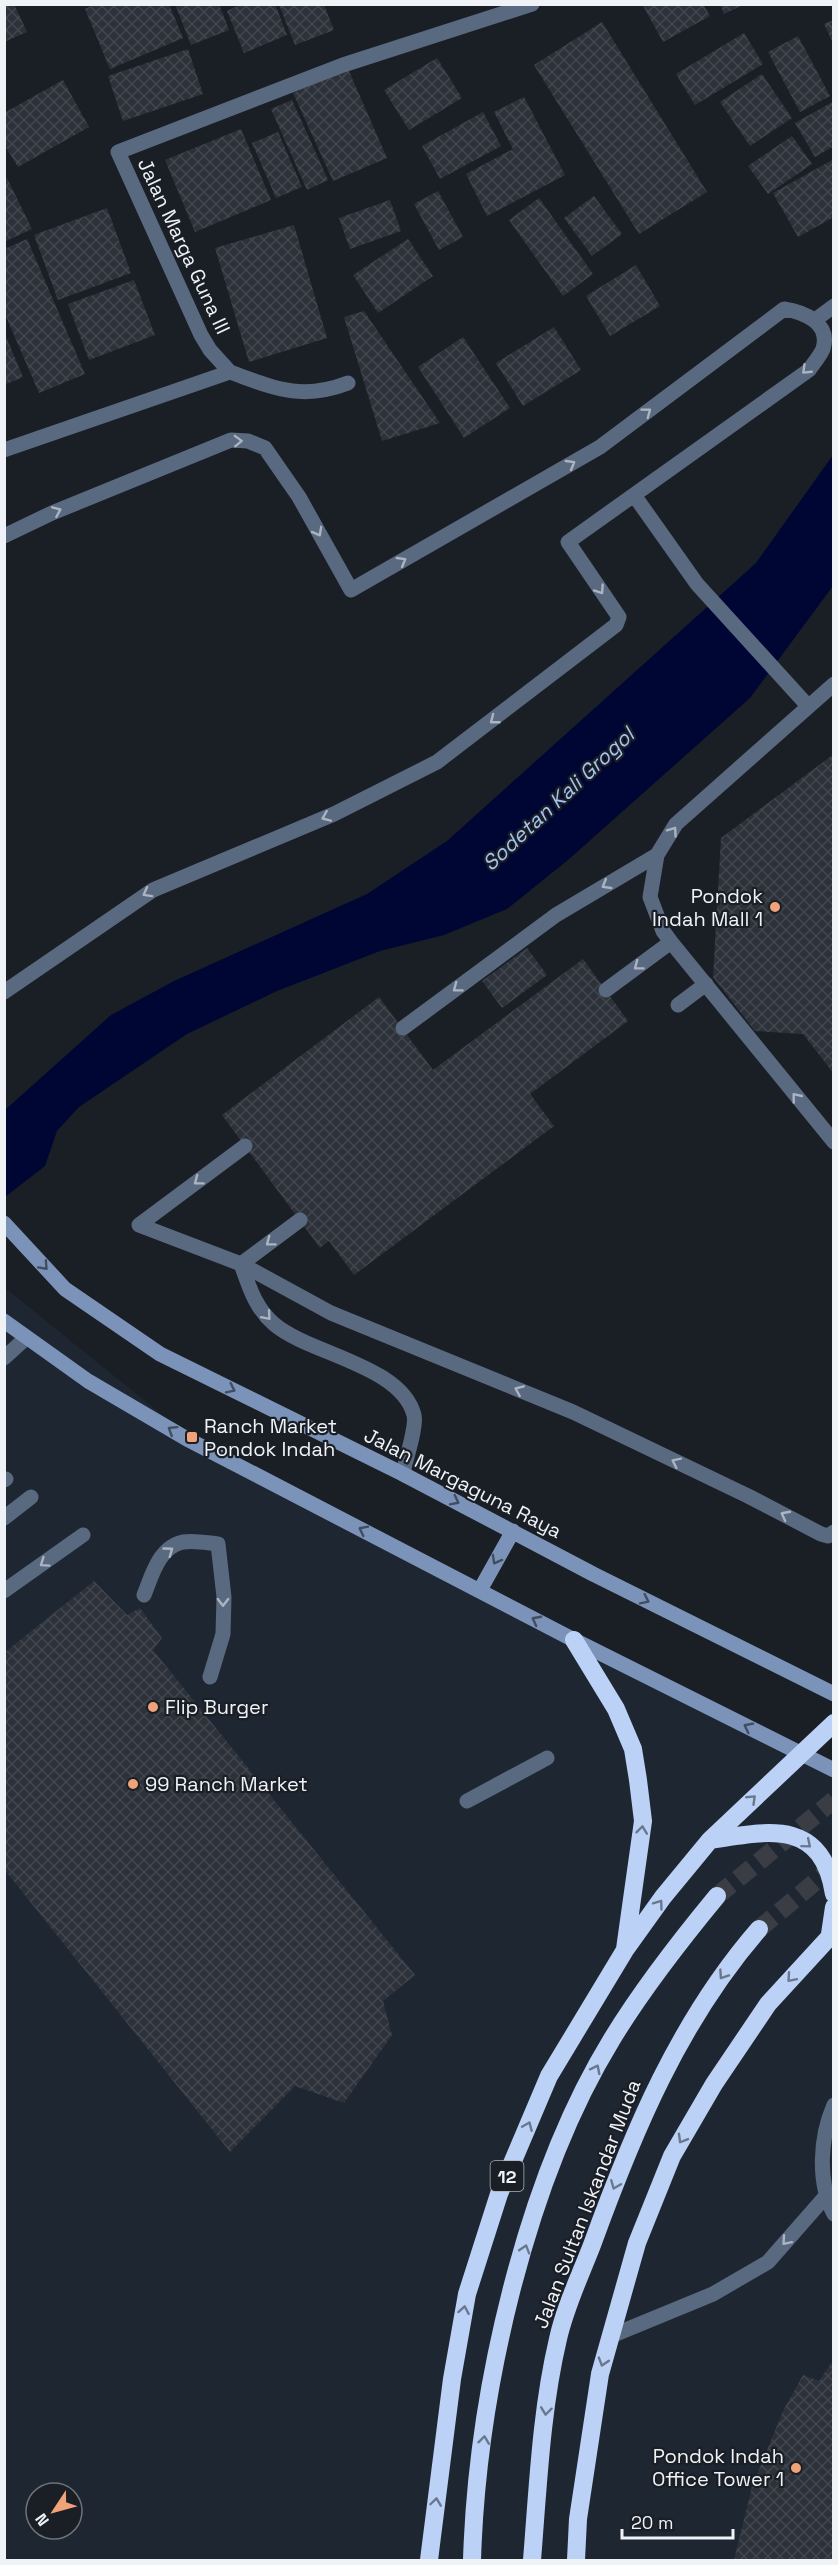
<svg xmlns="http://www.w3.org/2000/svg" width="838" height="2565" font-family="'Space Grotesk',sans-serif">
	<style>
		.built { fill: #1e2632; fill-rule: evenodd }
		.water { fill: #000634 }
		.building { fill: url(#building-cross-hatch) }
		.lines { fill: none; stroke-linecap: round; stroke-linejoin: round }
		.highway-tunnel { stroke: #3a3e44; stroke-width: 18; stroke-dasharray: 18 9; stroke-linecap: butt }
		.lane { stroke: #596980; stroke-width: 15 }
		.street { stroke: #596980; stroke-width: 15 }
		.secondary { stroke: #7b93b9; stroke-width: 15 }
		.highway { stroke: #bbd2f6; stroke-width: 18 }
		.oneway { stroke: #acb4c1 }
		.oneway2 { stroke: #414d60 }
		.oneway3 { stroke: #6a788e }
		.poi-dot { fill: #f0a279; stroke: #1a1e25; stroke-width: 2 }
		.labels { text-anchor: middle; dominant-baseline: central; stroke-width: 4.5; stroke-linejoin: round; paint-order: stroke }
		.shield { fill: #1a1e25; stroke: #afb2b8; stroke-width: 1.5 }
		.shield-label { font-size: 18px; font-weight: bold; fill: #eff2f7 }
		.street-label { font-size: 20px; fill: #eff2f7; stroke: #1a1e25 }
		.poi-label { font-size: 20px; fill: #eff2f7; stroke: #1a1e25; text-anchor: start }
		.water-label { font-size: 21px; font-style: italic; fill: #a6c4f3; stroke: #1a1e25 }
	</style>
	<defs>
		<pattern id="building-cross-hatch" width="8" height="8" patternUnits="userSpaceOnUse" patternTransform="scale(1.5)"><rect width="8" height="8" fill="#2d323a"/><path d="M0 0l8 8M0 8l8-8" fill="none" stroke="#42464e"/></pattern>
	</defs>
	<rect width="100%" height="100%" fill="#1a1e25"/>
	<!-- built -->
	<path class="built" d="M4,1287L175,1425L833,1768V2560H5ZM36,2493H72V2529H36Z"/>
	<!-- water -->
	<path class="water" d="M833,455V586L750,698L568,860L507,909L444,935L380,951L277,991L187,1034L79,1107L57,1131L45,1166L5,1197V1110L111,1015L174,981L367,894L447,841L756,563Z"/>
	<!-- building -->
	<path class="building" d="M4,4H14L27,32L4,42Z
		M95,4H169L183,38L110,69L85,9Z
		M175,4H219L229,30L191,45Z
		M241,4H275L287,35L244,53L227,11Z
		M642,4H703L710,16L663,42Z
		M720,4H745L724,14Z
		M279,5H324L334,30L295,45Z
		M834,20V45L824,24Z
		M602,22L707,192L639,234L534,65Z
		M744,33L763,64L695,105L676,74Z
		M798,36L830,96L800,112L768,52Z
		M188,49L203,94L123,121L108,76Z
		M437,58L462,98L409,130L384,90Z
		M348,69L387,158L333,181L293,93Z
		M762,74L792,118L750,146L720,102Z
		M63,80L89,127L18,167L4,144V113Z
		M524,97L565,175L487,216L466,174L513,149L494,112Z
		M292,100L328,180L307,190L271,109Z
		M834,101V146L815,157L795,123Z
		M483,112L501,146L440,179L422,146Z
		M241,129L271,200L195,232L165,160Z
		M278,132L302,187L276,198L252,143Z
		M792,136L812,164L768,194L748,166Z
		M834,159V217L798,237L773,193Z
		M7,178L32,229L4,242V179Z
		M438,191L463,237L439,250L414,204Z
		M594,196L622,234L592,256L564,218Z
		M539,198L593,274L563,296L509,220Z
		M390,200L401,231L350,249L339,218Z
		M107,208L131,273L58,300L34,235Z
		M294,225L327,338L249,362L215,248Z
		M27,239L85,374L39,393L4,312V249Z
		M408,239L433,276L378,313L353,275Z
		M636,265L660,306L610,336L586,296Z
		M134,280L155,335L89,360L68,304Z
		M364,311L440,423L382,441L344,317Z
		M554,327L581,370L523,406L496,363Z
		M4,332L23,377L4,385Z
		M463,337L510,408L464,438L418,367Z
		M834,754V1074L803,1034L755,1031L713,977L721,838Z
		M527,948L547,975L502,1008L482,981Z
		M583,959L628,1021L530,1094L554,1126L354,1275L329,1241L320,1248L222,1115L379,997L433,1070Z
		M94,1581L127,1615L140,1608L162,1638L153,1650L415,1975L383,2001L392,2035L344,2103L295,2086L230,2152L4,1869V1653Z
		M834,2359V2560H734L752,2487L783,2411L803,2375L819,2381Z"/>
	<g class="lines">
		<!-- highway-tunnel -->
		<path class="highway-tunnel" d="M717,1896L834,1800
			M759,1929L834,1866"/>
		<!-- lane -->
		<path class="lane" d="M815,320L834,306
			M634,495L697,584L808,706
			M4,536L52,513L231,440L248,441L265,448L299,497L351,590L600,447L784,309C804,312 831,323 823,349C820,356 813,364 809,370L568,542L619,617L616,625L437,762L334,814L153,890L4,992
			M834,684L676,824L657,855L650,897L663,931L671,942L834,1142
			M606,990L671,942
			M678,1005L706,984
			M403,1028L556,915L657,855
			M139,1225L241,1264L331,1313L573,1412L748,1496L821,1534L828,1536L834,1532
			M139,1225L245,1146
			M241,1264C249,1286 255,1308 274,1324C309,1354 401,1365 414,1415C417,1427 405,1461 403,1474
			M241,1264L300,1220
			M4,1358L26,1338
			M4,1480L6,1479
			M4,1518L31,1497
			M4,1591L83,1535
			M144,1595C152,1575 159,1547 183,1542C194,1540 208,1543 218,1544L224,1597L223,1634L210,1677
			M467,1801L547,1758
			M834,2105C820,2137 817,2182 834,2214
			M611,2336L713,2294L768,2262L825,2197"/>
		<!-- street -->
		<path class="street" d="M230,372C274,388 301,401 348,383
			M4,450L230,372L210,350L201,335L118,152L343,65L532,4"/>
		<!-- secondary -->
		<path class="secondary" d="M4,1223L65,1289L160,1354L403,1474L593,1574L834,1694
			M4,1321L88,1381L187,1439L574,1640L834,1770
			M480,1590L513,1531"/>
		<!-- highway -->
		<path class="highway" d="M574,1640L616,1709L633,1749L638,1780L643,1821L625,1949
			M710,1840C768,1831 822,1818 834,1894
			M830,1934L834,1907
			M429,2560L452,2379L467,2294L499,2194L549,2076L625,1950L663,1897L710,1840L834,1723
			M472,2560C477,2395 525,2181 612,2039C643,1988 679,1942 717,1896
			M532,2560C538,2487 541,2411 558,2339C565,2307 580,2276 592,2245C633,2132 679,2021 759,1929
			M576,2560L578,2519L600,2374L637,2243L672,2156L714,2084L768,2004L834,1932"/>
	</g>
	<!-- one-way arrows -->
	<defs><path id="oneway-chevron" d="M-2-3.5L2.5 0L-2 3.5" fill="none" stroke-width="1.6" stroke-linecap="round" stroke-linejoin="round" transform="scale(1.5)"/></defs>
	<g class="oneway">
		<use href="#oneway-chevron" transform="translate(806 370) rotate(136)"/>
		<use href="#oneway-chevron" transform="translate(647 412) rotate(-37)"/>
		<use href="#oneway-chevron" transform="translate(238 441) rotate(-2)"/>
		<use href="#oneway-chevron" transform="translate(571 464) rotate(-30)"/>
		<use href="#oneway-chevron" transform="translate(57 511) rotate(-23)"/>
		<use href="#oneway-chevron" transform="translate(318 532) rotate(61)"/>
		<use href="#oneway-chevron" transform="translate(402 561) rotate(-30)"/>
		<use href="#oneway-chevron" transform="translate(600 590) rotate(56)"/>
		<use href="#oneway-chevron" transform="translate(494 720) rotate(142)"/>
		<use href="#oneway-chevron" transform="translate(326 817) rotate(157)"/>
		<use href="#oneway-chevron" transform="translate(673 831) rotate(-55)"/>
		<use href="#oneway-chevron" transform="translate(606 885) rotate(149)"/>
		<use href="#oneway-chevron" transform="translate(147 893) rotate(151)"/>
		<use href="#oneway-chevron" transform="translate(638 966) rotate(143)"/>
		<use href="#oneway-chevron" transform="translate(457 988) rotate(143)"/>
		<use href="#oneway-chevron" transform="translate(796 1097) rotate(-129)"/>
		<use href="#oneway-chevron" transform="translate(198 1181) rotate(143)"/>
		<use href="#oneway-chevron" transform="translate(270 1242) rotate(143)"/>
		<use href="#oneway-chevron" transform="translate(267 1316) rotate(49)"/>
		<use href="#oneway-chevron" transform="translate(519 1390) rotate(-157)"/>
		<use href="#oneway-chevron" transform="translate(676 1462) rotate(-154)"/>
		<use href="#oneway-chevron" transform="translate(785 1515) rotate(-152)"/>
		<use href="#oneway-chevron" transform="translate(169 1551) rotate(-36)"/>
		<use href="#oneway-chevron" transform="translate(44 1563) rotate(145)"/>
		<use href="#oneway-chevron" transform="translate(223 1602) rotate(90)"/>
		<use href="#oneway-chevron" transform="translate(786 2241) rotate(131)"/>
	</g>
	<g class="oneway2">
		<use href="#oneway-chevron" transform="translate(44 1266) rotate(47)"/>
		<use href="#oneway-chevron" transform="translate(231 1389) rotate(26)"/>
		<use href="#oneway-chevron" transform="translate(172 1430) rotate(-148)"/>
		<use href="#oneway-chevron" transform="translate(455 1501) rotate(27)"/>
		<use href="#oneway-chevron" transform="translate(363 1530) rotate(-153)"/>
		<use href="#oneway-chevron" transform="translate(496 1560) rotate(119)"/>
		<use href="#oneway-chevron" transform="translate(645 1600) rotate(26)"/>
		<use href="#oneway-chevron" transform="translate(536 1620) rotate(-152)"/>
		<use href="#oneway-chevron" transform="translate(748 1727) rotate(-153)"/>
	</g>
	<g class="oneway3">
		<use href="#oneway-chevron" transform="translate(752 1799) rotate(-44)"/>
		<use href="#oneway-chevron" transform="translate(642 1830) rotate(-83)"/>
		<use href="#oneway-chevron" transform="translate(807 1844) rotate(40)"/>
		<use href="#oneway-chevron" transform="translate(659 1904) rotate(-54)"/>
		<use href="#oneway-chevron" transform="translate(723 1975) rotate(124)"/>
		<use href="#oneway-chevron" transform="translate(791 1978) rotate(131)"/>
		<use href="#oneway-chevron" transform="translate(596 2069) rotate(-63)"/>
		<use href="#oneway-chevron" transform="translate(528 2126) rotate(-67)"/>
		<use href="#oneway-chevron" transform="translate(682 2139) rotate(120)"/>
		<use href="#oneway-chevron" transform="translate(615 2185) rotate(112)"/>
		<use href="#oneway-chevron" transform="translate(525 2249) rotate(-73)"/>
		<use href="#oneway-chevron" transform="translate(464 2310) rotate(-80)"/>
		<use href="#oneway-chevron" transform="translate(603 2362) rotate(107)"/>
		<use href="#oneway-chevron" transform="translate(546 2411) rotate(97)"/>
		<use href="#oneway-chevron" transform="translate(484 2440) rotate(-83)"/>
		<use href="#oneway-chevron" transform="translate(436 2502) rotate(-82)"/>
	</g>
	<!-- markers -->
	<g class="poi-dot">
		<circle cx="775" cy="907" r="6"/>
		<rect x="186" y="1431" width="12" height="12" rx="3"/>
		<circle cx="153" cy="1707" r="6"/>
		<circle cx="133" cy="1784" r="6"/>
		<circle cx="796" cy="2468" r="6"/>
	</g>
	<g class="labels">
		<!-- shield labels -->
		<rect class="shield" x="490.5" y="2161" width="33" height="30" rx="4.5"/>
		<g class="shield-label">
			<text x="507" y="2176">12</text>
		</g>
		<!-- street labels -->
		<g class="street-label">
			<text transform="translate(184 246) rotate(65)">Jalan Marga Guna III</text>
			<text transform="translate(463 1483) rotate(27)">Jalan Margaguna Raya</text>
			<text transform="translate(587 2204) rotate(-69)">Jalan Sultan Iskandar Muda</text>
		</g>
		<!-- poi labels -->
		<g class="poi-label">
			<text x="763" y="896" text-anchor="end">Pondok<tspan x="763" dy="23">Indah Mall 1</tspan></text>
			<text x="204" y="1426">Ranch Market<tspan x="204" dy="23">Pondok Indah</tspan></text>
			<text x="165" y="1707">Flip Burger</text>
			<text x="145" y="1784">99 Ranch Market</text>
			<text x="784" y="2456" text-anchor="end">Pondok Indah<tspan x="784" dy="23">Office Tower 1</tspan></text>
		</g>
		<!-- water labels -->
		<g class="water-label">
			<text transform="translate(558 799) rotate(-43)">Sodetan Kali Grogol</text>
		</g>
	</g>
	<!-- border -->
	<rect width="838" height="2565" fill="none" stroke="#eff2f7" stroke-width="12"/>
	<!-- north arrow -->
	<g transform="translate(54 2511) rotate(234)"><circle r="28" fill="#1a1e25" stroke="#6f7379" stroke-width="1.5"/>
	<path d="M0-4.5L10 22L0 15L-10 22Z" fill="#f0a279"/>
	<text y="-9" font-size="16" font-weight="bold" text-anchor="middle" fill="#eff2f7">N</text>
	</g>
	<!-- scale -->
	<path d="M622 2529v9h111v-9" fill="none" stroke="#eff2f7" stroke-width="3"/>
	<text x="631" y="2529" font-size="18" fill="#eff2f7" stroke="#1a1e25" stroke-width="4.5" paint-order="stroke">20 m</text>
</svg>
